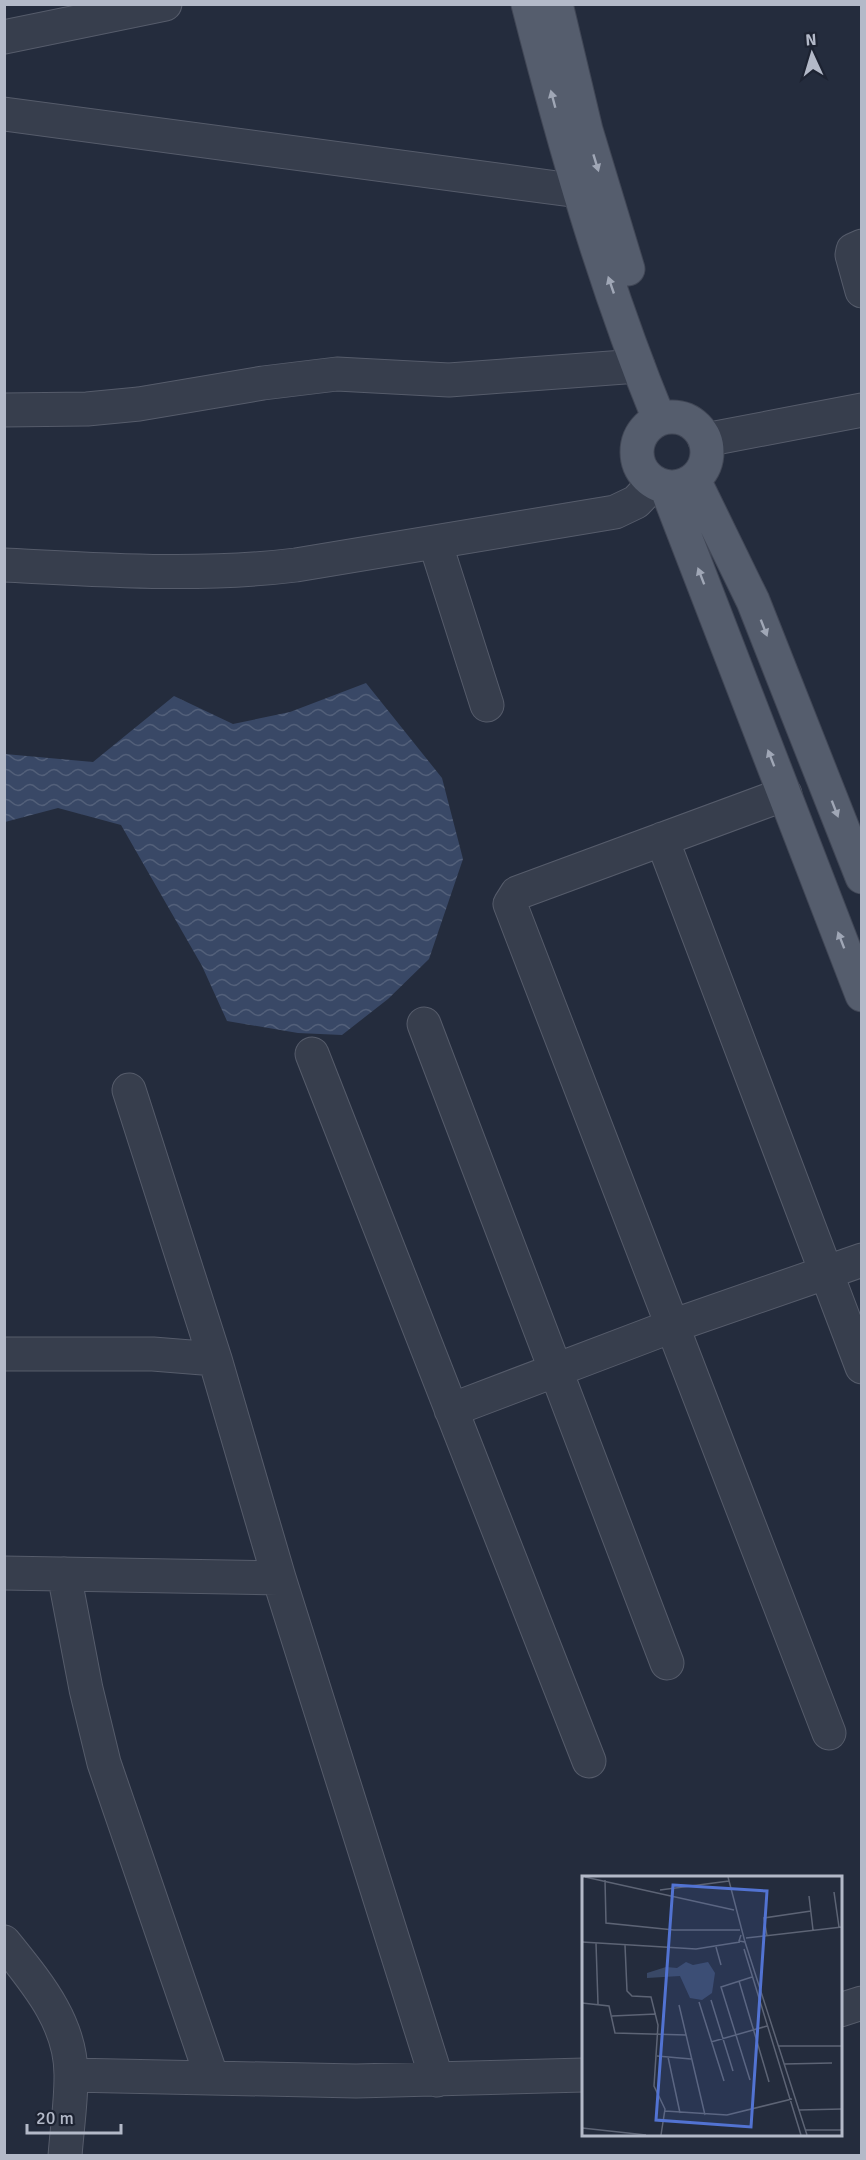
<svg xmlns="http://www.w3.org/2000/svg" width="866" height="2160" font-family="Signika,sans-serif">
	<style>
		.water { fill: url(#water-waves) }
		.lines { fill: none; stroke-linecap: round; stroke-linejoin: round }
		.minor-casing { stroke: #565c6b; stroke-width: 35 }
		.major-casing { stroke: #414756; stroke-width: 35 }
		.minor { stroke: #373e4d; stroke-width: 33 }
		.major { stroke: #555d6d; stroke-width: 33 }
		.oneway { fill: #a0a7b6 }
		.inset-road { fill: none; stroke: #5d6475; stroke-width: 1.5 }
		.view { fill: #5273d2; fill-opacity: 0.15; stroke: #5273d2; stroke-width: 3 }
		.inset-edge { fill: none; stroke: #b3b9c8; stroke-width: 3 }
	</style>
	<defs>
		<pattern id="water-waves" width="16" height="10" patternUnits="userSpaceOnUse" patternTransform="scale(1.5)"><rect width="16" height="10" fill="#394866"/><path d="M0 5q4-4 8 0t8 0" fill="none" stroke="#53607a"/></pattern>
	</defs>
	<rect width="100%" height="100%" fill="#242c3d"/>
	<!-- water -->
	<path class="water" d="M366,683L442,778L463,859L429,959L388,999L342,1035L298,1033L227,1021L202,966L121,825L58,808L5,822V754L93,762L174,696L233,724L290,712Z"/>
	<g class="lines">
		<!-- minor casing -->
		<g class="minor-casing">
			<path id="minor" d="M4,37L165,4
				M4,114L579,191
				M862,246L853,250L852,255L862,291
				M4,410L87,409L139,404L263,383L337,374L449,380L638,366
				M705,440L862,410
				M435,542L487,705
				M4,565C102,570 199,577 296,565L615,512L636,502L654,483
				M785,794L517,893L510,904L829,1733
				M662,839L862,1367
				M424,1024L667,1663
				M312,1054L589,1761
				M129,1090L215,1359L279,1578L437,2080
				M4,1354H153L215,1359
				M451,1410L672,1326L862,1260
				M4,1573L279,1578
				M64,1574L86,1689L104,1763L212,2078
				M4,1942C36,1982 72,2023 71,2077C71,2103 67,2129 65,2156
				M840,2010L862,2003
				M71,2075L356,2081L584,2075"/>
		</g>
		<!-- major casing -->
		<g class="major-casing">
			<path id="major" d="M528,4C564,145 604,285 659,419
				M556,4L586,130L628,269
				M637 452a35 35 0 1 1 70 0a35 35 0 1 1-70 0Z
				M694,480L753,601L862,877
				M666,487L862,995"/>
		</g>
		<!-- minor -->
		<use href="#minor" class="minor"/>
		<!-- major -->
		<use href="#major" class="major"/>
	</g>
	<!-- one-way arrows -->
	<defs><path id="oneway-solid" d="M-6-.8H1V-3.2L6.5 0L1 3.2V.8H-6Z" transform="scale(1.5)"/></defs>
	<g class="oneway">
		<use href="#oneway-solid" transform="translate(553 99) rotate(-105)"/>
		<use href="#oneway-solid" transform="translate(596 163) rotate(73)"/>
		<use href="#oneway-solid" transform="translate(611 285) rotate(-109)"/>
		<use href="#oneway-solid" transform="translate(701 576) rotate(-111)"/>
		<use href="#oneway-solid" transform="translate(764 628) rotate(69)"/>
		<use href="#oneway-solid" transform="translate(771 758) rotate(-111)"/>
		<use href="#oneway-solid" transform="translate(835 809) rotate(69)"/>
		<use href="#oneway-solid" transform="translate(841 940) rotate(-111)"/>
	</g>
	<!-- overview -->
	<g transform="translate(582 1876)">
		<rect width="260" height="260" fill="#242c3d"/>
		<path d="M104,86L111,89L126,86L133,97L130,117L120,124L108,122L98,100L65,102V97L84,91L95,92Z" fill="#394866"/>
		<path class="inset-road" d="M3,1L152,34M146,1L163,66L157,65L159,59M23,4L24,47L92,54H158M78,14L147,5M252,16L257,51M227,20L231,54M185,60L182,42L229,35M164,62L260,51M0,66L114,73L158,66M163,66L225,259M14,67L16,128M43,69L45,115L50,120L69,121L76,149L72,210L83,233L79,259M134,71L139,89M162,73L219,259M157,105L187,206M129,124L151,195M117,126L142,205M0,127L27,130L33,157L104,159M97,129L123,239M30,140L74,138M129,166L185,150M197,170H260M75,180L109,183M86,181L98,237M202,188L250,187M168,204L139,111L170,101M217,234L260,233M83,235L145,239L210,223M0,252L64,259M223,254H260"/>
		<path class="view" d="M91,9L185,15L169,251L74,244Z"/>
		<rect width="260" height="260" class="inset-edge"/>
	</g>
	<!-- border -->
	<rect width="866" height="2160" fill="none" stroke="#b3b9c8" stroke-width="12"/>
	<!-- north arrow -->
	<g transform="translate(812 54) rotate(356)" stroke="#1d2332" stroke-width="4.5" paint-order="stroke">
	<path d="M0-4.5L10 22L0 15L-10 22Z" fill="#b3b9c8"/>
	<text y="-9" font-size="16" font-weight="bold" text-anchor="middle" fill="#b3b9c8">N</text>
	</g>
	<!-- scale -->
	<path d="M27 2124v9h94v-9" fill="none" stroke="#b3b9c8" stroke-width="3"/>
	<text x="36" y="2124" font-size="18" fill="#b3b9c8" stroke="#1d2332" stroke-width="4.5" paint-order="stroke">20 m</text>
</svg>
